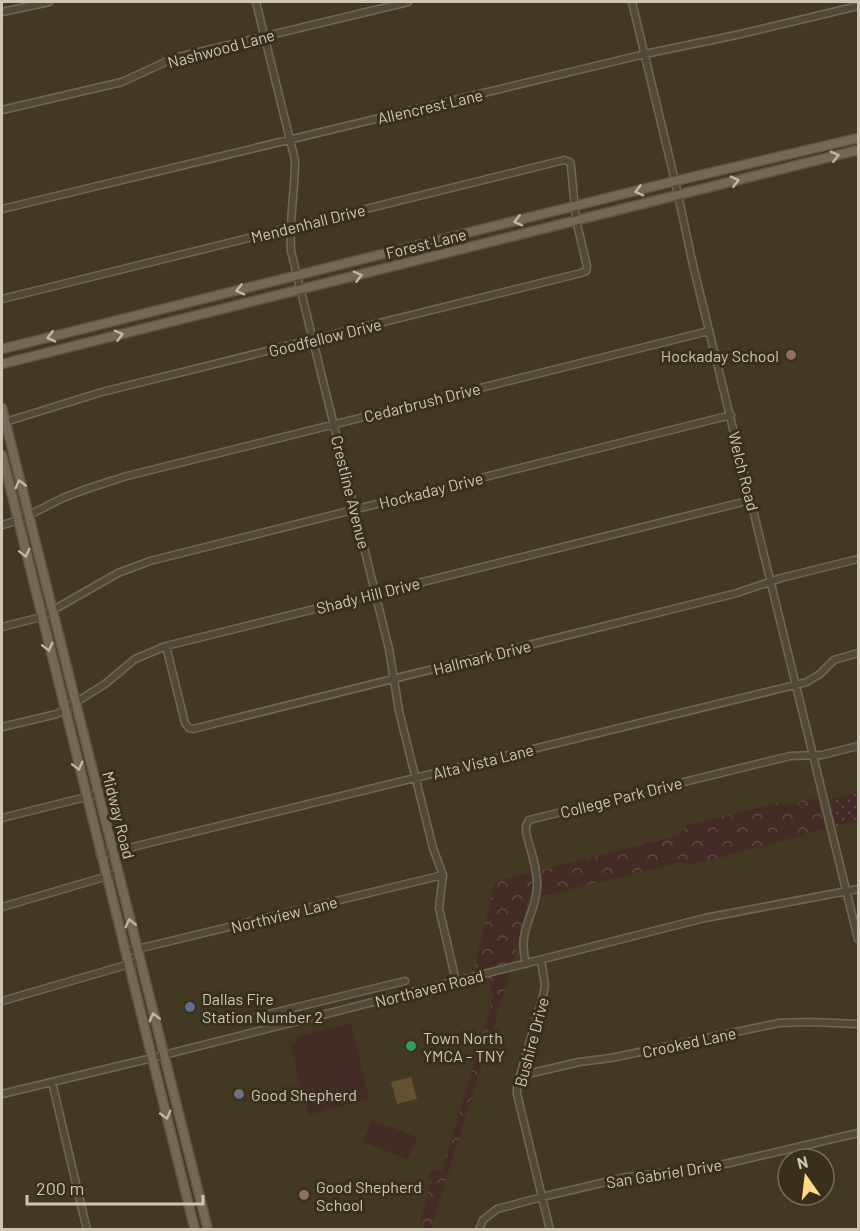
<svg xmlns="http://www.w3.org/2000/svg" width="860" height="1231" font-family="Barlow,sans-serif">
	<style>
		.grass { fill: url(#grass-dots) }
		.park { fill: url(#park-crowns) }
		.garden { fill: #442c26 }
		.water { fill: #62522f }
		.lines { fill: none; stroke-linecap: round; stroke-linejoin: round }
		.minor-casing { stroke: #706856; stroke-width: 9 }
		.major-casing { stroke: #5f5645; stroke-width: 11 }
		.minor { stroke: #524a38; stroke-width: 6 }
		.major { stroke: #736956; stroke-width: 8 }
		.oneway { stroke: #c0b8a7 }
		.education-dot { fill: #8d6e63; stroke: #382f1d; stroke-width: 2 }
		.service-dot { fill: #5c6f8a; stroke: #382f1d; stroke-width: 2 }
		.leisure-dot { fill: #2e9e5b; stroke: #382f1d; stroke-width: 2 }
		.worship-dot { fill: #6b7280; stroke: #382f1d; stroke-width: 2 }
		.labels { text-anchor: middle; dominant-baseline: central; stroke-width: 6; stroke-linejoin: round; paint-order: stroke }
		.street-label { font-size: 16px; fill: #cdc6b5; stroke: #382f1d }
		.poi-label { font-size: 16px; fill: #cdc6b5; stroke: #382f1d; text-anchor: start }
	</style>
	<defs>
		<pattern id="grass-dots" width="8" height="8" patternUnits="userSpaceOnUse" patternTransform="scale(1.5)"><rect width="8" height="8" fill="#442c26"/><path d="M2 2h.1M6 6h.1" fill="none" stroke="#5e4943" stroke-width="1.8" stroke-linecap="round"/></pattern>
		<pattern id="park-crowns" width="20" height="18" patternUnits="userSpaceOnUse" patternTransform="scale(1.5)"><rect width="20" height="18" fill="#442c26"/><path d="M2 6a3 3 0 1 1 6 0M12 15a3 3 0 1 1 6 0" fill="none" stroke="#5e4943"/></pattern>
	</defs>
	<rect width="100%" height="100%" fill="#433824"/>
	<!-- grass -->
	<path class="grass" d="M858,792V821L836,826L830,799Z"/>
	<!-- park -->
	<path class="park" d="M817,798L825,829L709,861L694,864L681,862L528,900L513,964L473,974L495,882L679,835L686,825L771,805L780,803L783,806Z
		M511,970L431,1229H422L425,1223L420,1221L432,1180L428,1178L430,1170L433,1169L442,1171L494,994L491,993L489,977Z"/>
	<!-- garden -->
	<path class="garden" d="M351,1023L369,1099L308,1115L291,1048L298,1037Z
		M371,1120L417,1137L408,1159L363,1142Z"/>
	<!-- water -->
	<path class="water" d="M411,1077L417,1099L397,1104L391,1082Z"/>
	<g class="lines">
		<!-- minor casing -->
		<g class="minor-casing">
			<path id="minor" d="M256,2L295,160C295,191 289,220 291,251L389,649L399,711L433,848L443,875L439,908L456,981
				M632,2L675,181L693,265L858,939
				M2,12L49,2
				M2,110L122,82L174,58L408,2
				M2,209L645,54L741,34L858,6
				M2,299L564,160L570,162L571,166L576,220L587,266L586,271L581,273L102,392L2,423
				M2,525C23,520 42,508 63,498C84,489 105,483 127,476L709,331
				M2,627L41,617L118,573L150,561L731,415
				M166,646L185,723L189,728L193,729L737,593L781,578L858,559
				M2,727L57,714L105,684L135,659L166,646L751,500
				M2,818L98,794
				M100,855L807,682L820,674L834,660L858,653
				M2,907L118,873
				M125,952L443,875
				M541,960L545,985L543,996L517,1086V1094L550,1230
				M526,964C517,928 535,918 537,887C538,869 530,849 526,832V826L529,820L790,756L822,755L858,746
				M2,1001L140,961
				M256,1017L405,981
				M521,1072L532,1073L579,1062L611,1058L779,1023L810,1022L858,1024
				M52,1082L87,1230
				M2,1094L152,1058L705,918L858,889
				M479,1230L483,1220L497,1209L542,1197L627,1177L700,1169L729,1163L858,1133"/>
		</g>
		<!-- major casing -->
		<g class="major-casing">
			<path id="major" d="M2,349L675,181L858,138
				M2,364L858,150
				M2,408L208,1230
				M2,455L195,1230"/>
		</g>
		<!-- minor -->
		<use href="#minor" class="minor"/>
		<!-- major -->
		<use href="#major" class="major"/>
	</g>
	<!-- one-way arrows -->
	<defs><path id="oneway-chevron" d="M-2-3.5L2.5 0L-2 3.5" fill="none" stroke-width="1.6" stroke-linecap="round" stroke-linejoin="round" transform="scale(1.5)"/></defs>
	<g class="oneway">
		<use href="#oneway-chevron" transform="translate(835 156) rotate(-14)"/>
		<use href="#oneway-chevron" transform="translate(735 181) rotate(-14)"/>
		<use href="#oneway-chevron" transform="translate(639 191) rotate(165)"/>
		<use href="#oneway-chevron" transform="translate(518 221) rotate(166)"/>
		<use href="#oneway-chevron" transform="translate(358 276) rotate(-14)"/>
		<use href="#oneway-chevron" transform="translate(240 290) rotate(166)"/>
		<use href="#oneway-chevron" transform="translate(119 335) rotate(-14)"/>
		<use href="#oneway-chevron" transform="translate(51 337) rotate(166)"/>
		<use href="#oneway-chevron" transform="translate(20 484) rotate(-104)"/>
		<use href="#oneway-chevron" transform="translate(25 553) rotate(76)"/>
		<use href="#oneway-chevron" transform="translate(48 647) rotate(76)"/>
		<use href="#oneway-chevron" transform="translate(78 766) rotate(76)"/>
		<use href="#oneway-chevron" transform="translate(130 923) rotate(-104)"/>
		<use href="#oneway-chevron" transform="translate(154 1017) rotate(-104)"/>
		<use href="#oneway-chevron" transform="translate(166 1115) rotate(75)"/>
	</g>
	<!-- markers -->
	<g class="education-dot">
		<circle cx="791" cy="355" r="6"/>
		<circle cx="304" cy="1195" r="6"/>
	</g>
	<circle class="service-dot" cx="190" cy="1007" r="6"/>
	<circle class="leisure-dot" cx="411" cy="1046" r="6"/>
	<circle class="worship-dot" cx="239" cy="1094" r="6"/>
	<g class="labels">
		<!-- street labels -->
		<g class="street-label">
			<text transform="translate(221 48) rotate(-15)">Nashwood Lane</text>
			<text transform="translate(430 106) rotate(-13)">Allencrest Lane</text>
			<text transform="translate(308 223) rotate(-14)">Mendenhall Drive</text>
			<text transform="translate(426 243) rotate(-14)">Forest Lane</text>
			<text transform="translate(325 337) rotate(-14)">Goodfellow Drive</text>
			<text transform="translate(422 402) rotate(-14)">Cedarbrush Drive</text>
			<text transform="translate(744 471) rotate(76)">Welch Road</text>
			<text transform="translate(431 490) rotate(-14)">Hockaday Drive</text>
			<text transform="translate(351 492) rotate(76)">Crestline Avenue</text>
			<text transform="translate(368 595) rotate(-14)">Shady Hill Drive</text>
			<text transform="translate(482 657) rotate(-14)">Hallmark Drive</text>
			<text transform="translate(483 761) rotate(-14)">Alta Vista Lane</text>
			<text transform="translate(621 797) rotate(-14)">College Park Drive</text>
			<text transform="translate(119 815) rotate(76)">Midway Road</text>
			<text transform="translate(284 914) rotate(-14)">Northview Lane</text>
			<text transform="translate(429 988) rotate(-14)">Northaven Road</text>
			<text transform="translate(531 1042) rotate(-75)">Bushire Drive</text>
			<text transform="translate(689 1042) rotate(-12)">Crooked Lane</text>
			<text transform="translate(664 1173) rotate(-9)">San Gabriel Drive</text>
		</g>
		<!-- poi labels -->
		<g class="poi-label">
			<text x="779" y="355" text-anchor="end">Hockaday School</text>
			<text x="202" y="998">Dallas Fire<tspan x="202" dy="18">Station Number 2</tspan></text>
			<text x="423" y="1037">Town North<tspan x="423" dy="18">YMCA - TNY</tspan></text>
			<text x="251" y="1094">Good Shepherd</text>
			<text x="316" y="1186">Good Shepherd<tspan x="316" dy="18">School</tspan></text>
		</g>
	</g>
	<!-- border -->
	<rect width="860" height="1231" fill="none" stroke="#cdc6b5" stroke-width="6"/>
	<!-- north arrow -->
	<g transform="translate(806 1177) rotate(346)"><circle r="28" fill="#382f1d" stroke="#746b5a" stroke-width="1.5"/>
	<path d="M0-4.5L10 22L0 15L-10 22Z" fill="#ffdb88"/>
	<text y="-9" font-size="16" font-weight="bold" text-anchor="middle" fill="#cdc6b5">N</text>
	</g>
	<!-- scale -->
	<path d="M27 1195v9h176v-9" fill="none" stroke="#cdc6b5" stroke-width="3"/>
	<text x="36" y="1195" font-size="18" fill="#cdc6b5" stroke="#382f1d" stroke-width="4.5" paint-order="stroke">200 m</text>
</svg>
